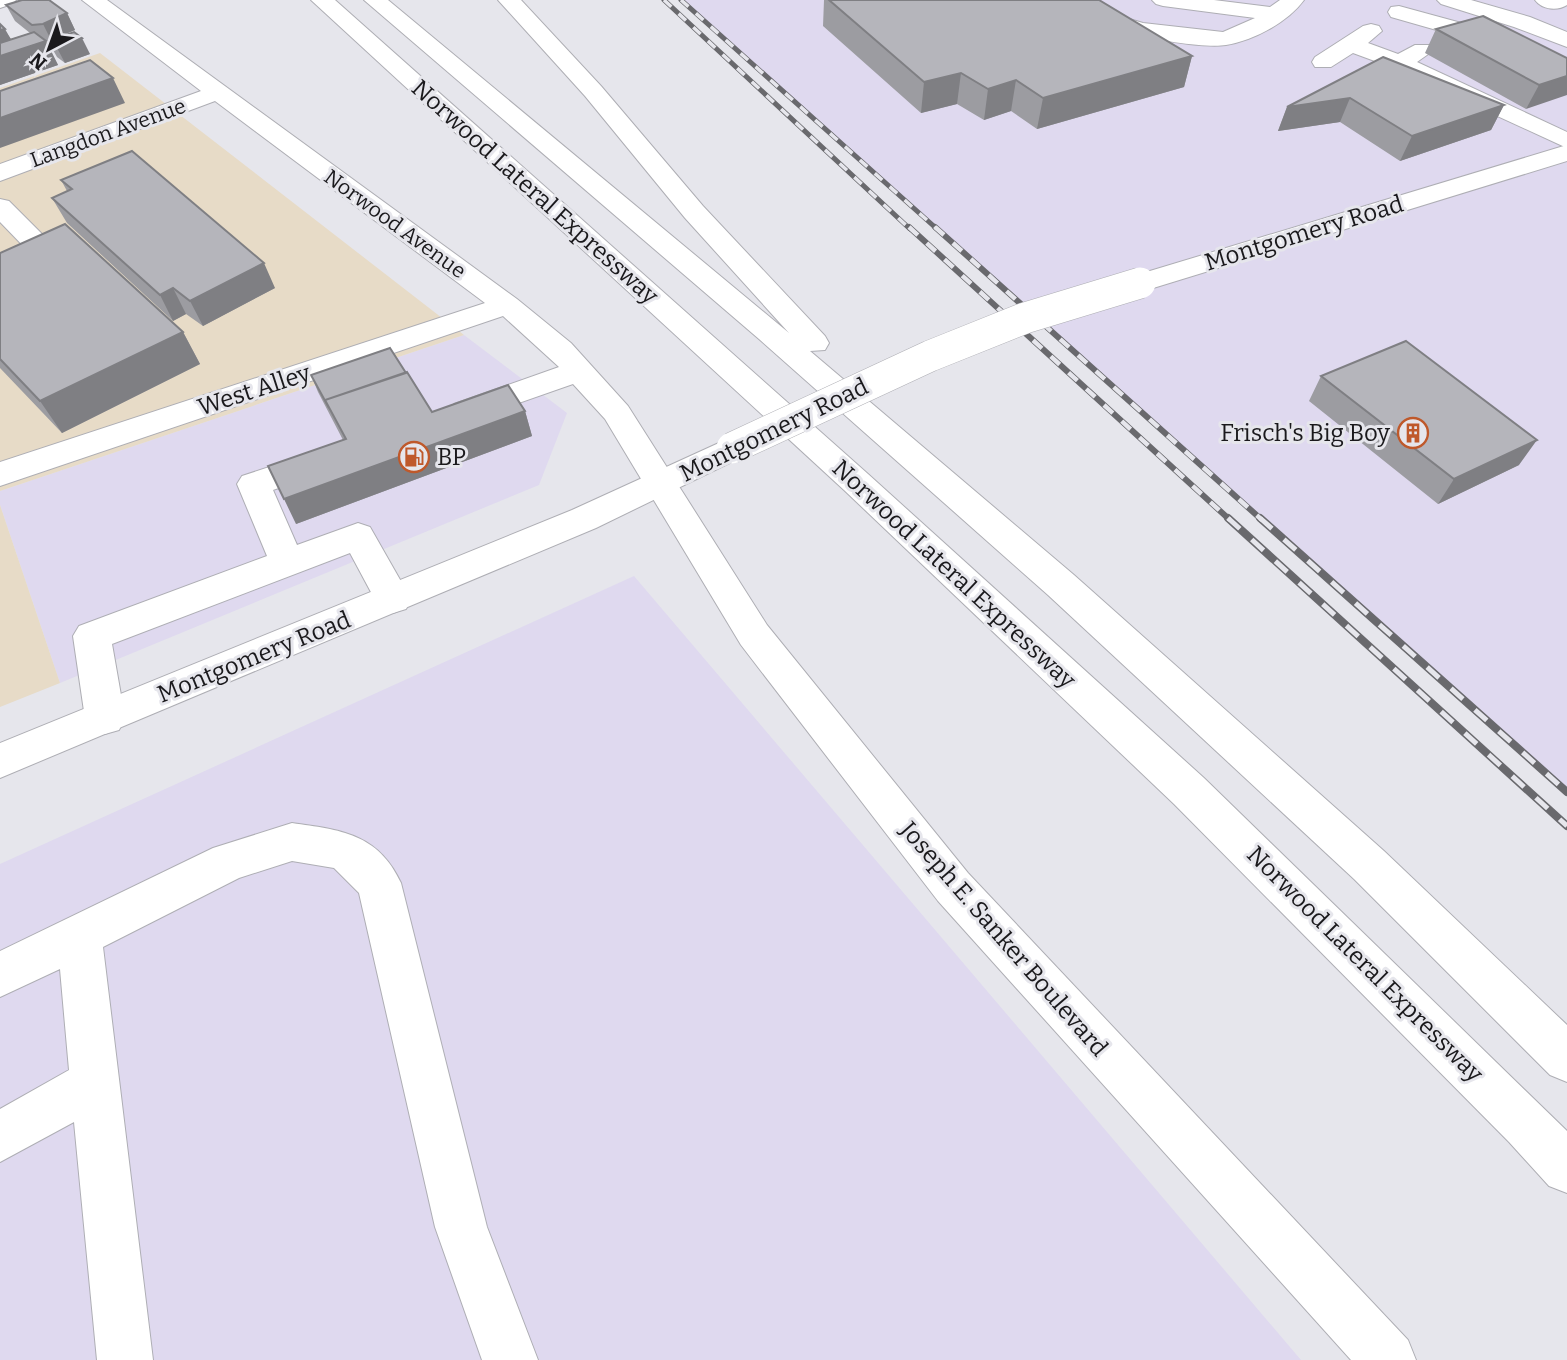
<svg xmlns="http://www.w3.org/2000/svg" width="1567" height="1360" font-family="Bitter,serif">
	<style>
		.commercial { fill: #dfd9ef }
		.industrial { fill: #e7dbc7 }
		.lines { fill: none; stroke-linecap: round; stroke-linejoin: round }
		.minor-casing { stroke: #aeaeb4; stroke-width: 2 }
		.major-casing { stroke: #aeaeb4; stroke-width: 2 }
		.highway-casing { stroke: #aeaeb4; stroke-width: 2 }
		.minor { fill: #fff; fill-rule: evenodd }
		.major { fill: #fff; fill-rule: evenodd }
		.highway { fill: #fff; fill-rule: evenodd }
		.rail-far2-casing { stroke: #69696d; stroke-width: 5 }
		.rail-far1-casing { stroke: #69696d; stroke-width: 6 }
		.rail-casing { stroke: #69696d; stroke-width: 8 }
		.rail-far2 { stroke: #e6e6ec; stroke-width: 3.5; stroke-dasharray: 10; stroke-linecap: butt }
		.rail-far1 { stroke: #e6e6ec; stroke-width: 4.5; stroke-dasharray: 12; stroke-linecap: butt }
		.rail { stroke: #e6e6ec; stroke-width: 5; stroke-dasharray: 16; stroke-linecap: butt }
		.major-bridge-casing { stroke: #aeaeb4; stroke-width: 32; stroke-linecap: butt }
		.major-bridge { stroke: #fff; stroke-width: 31 }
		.wall { fill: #9c9ca1 }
		.shaded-wall { fill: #7f7f83 }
		.building { fill: #b5b5bb; stroke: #7f7f83; stroke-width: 2 }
		.labels { text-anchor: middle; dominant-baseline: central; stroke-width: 6; stroke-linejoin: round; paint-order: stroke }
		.far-street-label { font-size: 21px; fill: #1a191c; stroke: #e6e6ec }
		.street-label { font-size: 24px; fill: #1a191c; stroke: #e6e6ec }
		.poi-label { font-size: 24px; fill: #1a191c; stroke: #e6e6ec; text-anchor: end }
	</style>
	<rect width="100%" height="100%" fill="#e6e6ec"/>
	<!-- commercial -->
	<path class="commercial" d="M681,0H1567V792L861,162Z
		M464,335L567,413L539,485L60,683L0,505V491Z
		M634,576L1301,1360H0V864Z"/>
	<!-- industrial -->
	<path class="industrial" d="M100,53L464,335L0,491V88Z
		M0,505L60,683L0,707Z"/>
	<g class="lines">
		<!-- minor casing -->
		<g class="minor-casing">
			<path id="minor" d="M0,0H16L12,4L0,8Z
				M82,0H107L517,299L571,343L628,406L767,625L968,873L1408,1340L1416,1360H1351L938,901L741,645L605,419L573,384L476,418L465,422L454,418L449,411L454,404L559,367L503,316L0,486V462L485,303L215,101L0,181V164L201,91Z
				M1059,0H1085L1112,14L1143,23L1223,32L1255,18L1163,6L1156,4L1152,0H1214L1270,7L1280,0H1304C1288,22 1253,41 1226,45C1194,50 1078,28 1059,0Z
				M1437,0H1471L1530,17L1567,32V47L1514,27L1441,4Z
				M1535,0H1567V5C1558,11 1542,10 1535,0Z
				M1399,6L1498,33L1567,71V87L1482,43L1391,17L1388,12L1391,7Z
				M1371,24L1379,26L1382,31L1368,43L1398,54L1415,45H1431L1434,50L1417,62L1567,132V148L1391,67L1353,53L1331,67H1315L1312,62L1315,57L1363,26Z
				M0,199L9,201L59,251L63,257L59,263L0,284V266L31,254L0,222Z
				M321,450L333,453L337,461L333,469L273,490L297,545L358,523L370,527L411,599L406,609L393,613L380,609L350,553L112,644L125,718L119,730L105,734L91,730L85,718L73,636L79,626L267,556L237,484L242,476Z
				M292,823C340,830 378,833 401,883L487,1227L538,1360H482L435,1227L359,893L334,868L292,861L239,878L103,947L153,1360H97L74,1122L0,1162V1109L69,1070L60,969L0,997V951L213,848Z"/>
		</g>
		<!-- major casing -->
		<g class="major-casing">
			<path id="major" d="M1567,145V161L1150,289L1140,292L1130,289L1126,283L1130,277Z
				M732,437L744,440L748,448L744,456L596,528L0,778V743L572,510Z"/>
		</g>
		<!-- highway casing -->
		<g class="highway-casing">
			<path id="highway" d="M311,0H335L868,474L1204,778L1567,1131V1193L1549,1186L1509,1142L1174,804L844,490Z
				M364,0H388L789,333L685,218L585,96L498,0H521L601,86L703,206L825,336L829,343L825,350L810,351L1074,575L1384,851L1567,1025V1082L1550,1075L1354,879L1048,595L759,339Z"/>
		</g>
		<!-- minor -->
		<use href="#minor" class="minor"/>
		<!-- major -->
		<use href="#major" class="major"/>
		<!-- highway -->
		<use href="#highway" class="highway"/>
		<!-- rail-far2 casing -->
		<g class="rail-far2-casing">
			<path id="rail-far2" d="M664,0L910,229
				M681,0L937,229"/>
		</g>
		<!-- rail-far1 casing -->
		<g class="rail-far1-casing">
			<path id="rail-far1" d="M909,227L1230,520
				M935,227L1262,520"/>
		</g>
		<!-- rail casing -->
		<g class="rail-casing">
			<path id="rail" d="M1228,518L1567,826
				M1260,518L1567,792"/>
		</g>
		<!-- rail-far2 -->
		<use href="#rail-far2" class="rail-far2"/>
		<!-- rail-far1 -->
		<use href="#rail-far1" class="rail-far1"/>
		<!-- rail -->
		<use href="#rail" class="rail"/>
		<!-- major-bridge casing -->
		<g class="major-bridge-casing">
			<path id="major-bridge" d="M732,448L930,356L1025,318L1140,283"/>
		</g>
		<!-- major-bridge -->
		<use href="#major-bridge" class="major-bridge"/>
	</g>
	<!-- wall -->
	<path class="wall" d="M824,0H1099L1192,56L1184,87L1037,129L1011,111L984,120L957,104L921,113L823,26Z
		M6,5L67,13L75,30L59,37L90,54L65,63L57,57L48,41H46L58,65L0,85V24L11,39L30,33L15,21Z
		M1436,29L1567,58L1526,109L1425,53Z
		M1383,57L1504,105L1491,130L1400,161L1340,122L1278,131L1287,107Z
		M61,180L275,288L203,326L186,314L173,321L67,223L52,198L67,191Z
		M0,253L183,332L200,364L62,433L0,368Z
		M406,373L432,412L525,411L532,436L296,524L343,440L318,392L311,375Z
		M1321,376L1519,465L1438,504L1309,401Z"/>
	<!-- shaded-wall -->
	<path class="shaded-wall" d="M67,13L75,30L51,40L43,24Z
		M5,29L17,50L46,41L58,65L0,85V30Z
		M82,38L90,54L65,63L56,46Z
		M1192,56L1184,87L1037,129L1043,98Z
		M961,73L957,104L921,113L924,82Z
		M1567,76V95L1526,109L1539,85Z
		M113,78L125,103L0,148V118Z
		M1016,80L1011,111L984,120L988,89Z
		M1350,98L1340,122L1278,131L1287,107Z
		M1504,105L1491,130L1400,161L1412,136Z
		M264,263L275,288L203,326L190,301Z
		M173,288L186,314L173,321L160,295Z
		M183,332L200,364L62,433L40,401Z
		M525,411L532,436L296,524L284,499Z
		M1537,440L1519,465L1438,504L1454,479Z"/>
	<!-- building -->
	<path class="building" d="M22,0H49L67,13L43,24L32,25L6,5Z
		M829,0H1099L1192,56L1043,98L1016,80L988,89L961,73L924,82Z
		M1483,16L1567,58V76L1539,85L1436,29Z
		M0,24L5,29L0,30Z
		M34,32L46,41L0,56V43Z
		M74,32L82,38L56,46L48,41Z
		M1383,57L1504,105L1412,136L1350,98L1287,107Z
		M90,60L113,78L0,118V91Z
		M132,151L264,263L190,301L173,288L160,295L52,198L72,189L61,180Z
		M65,224L183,332L40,401L0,359V253Z
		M1406,341L1537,440L1454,479L1321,376Z
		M390,348L406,373L325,400L329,408L311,375Z
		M407,372L432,412L508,385L525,411L284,499L268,466L346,439L325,400Z"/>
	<!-- icons -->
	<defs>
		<g id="building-ring" transform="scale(1.575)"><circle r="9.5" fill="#e6e6ec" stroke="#bf592b" stroke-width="1.5"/><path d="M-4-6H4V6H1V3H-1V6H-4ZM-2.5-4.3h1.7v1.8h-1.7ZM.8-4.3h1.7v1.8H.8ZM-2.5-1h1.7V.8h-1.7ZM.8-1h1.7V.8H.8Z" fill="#bf592b"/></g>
		<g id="fuel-ring" transform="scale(1.575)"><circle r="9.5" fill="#e6e6ec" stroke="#bf592b" stroke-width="1.5"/><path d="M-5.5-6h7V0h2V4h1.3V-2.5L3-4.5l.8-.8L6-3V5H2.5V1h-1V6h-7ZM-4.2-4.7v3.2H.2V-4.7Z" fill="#bf592b"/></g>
	</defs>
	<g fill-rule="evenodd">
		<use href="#building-ring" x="1413" y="433"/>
		<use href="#fuel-ring" x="414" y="457"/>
	</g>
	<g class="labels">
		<!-- far-street labels -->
		<g class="far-street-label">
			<text transform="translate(108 133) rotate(-20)">Langdon Avenue</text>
			<text transform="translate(395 224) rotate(36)">Norwood Avenue</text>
		</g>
		<!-- street labels -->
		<g class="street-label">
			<text transform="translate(535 192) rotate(42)">Norwood Lateral Expressway</text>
			<text transform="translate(1304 233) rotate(-17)">Montgomery Road</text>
			<text transform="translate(254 390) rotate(-18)">West Alley</text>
			<text transform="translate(774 430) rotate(-26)">Montgomery Road</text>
			<text transform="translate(954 574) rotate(43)">Norwood Lateral Expressway</text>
			<text transform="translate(254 657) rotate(-22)">Montgomery Road</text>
			<text transform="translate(1004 939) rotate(49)">Joseph E. Sanker Boulevard</text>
			<text transform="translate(1365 964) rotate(45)">Norwood Lateral Expressway</text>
		</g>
		<!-- poi labels -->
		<g class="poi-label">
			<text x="1390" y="433">Frisch's Big Boy</text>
			<text x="437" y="457" text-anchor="start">BP</text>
		</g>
	</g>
	<!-- north arrow -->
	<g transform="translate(49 49) rotate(221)" stroke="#e6e6ec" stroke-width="5" paint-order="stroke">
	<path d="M0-5L12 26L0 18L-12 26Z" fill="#1a191c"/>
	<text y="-10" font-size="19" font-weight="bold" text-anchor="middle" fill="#1a191c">N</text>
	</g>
</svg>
